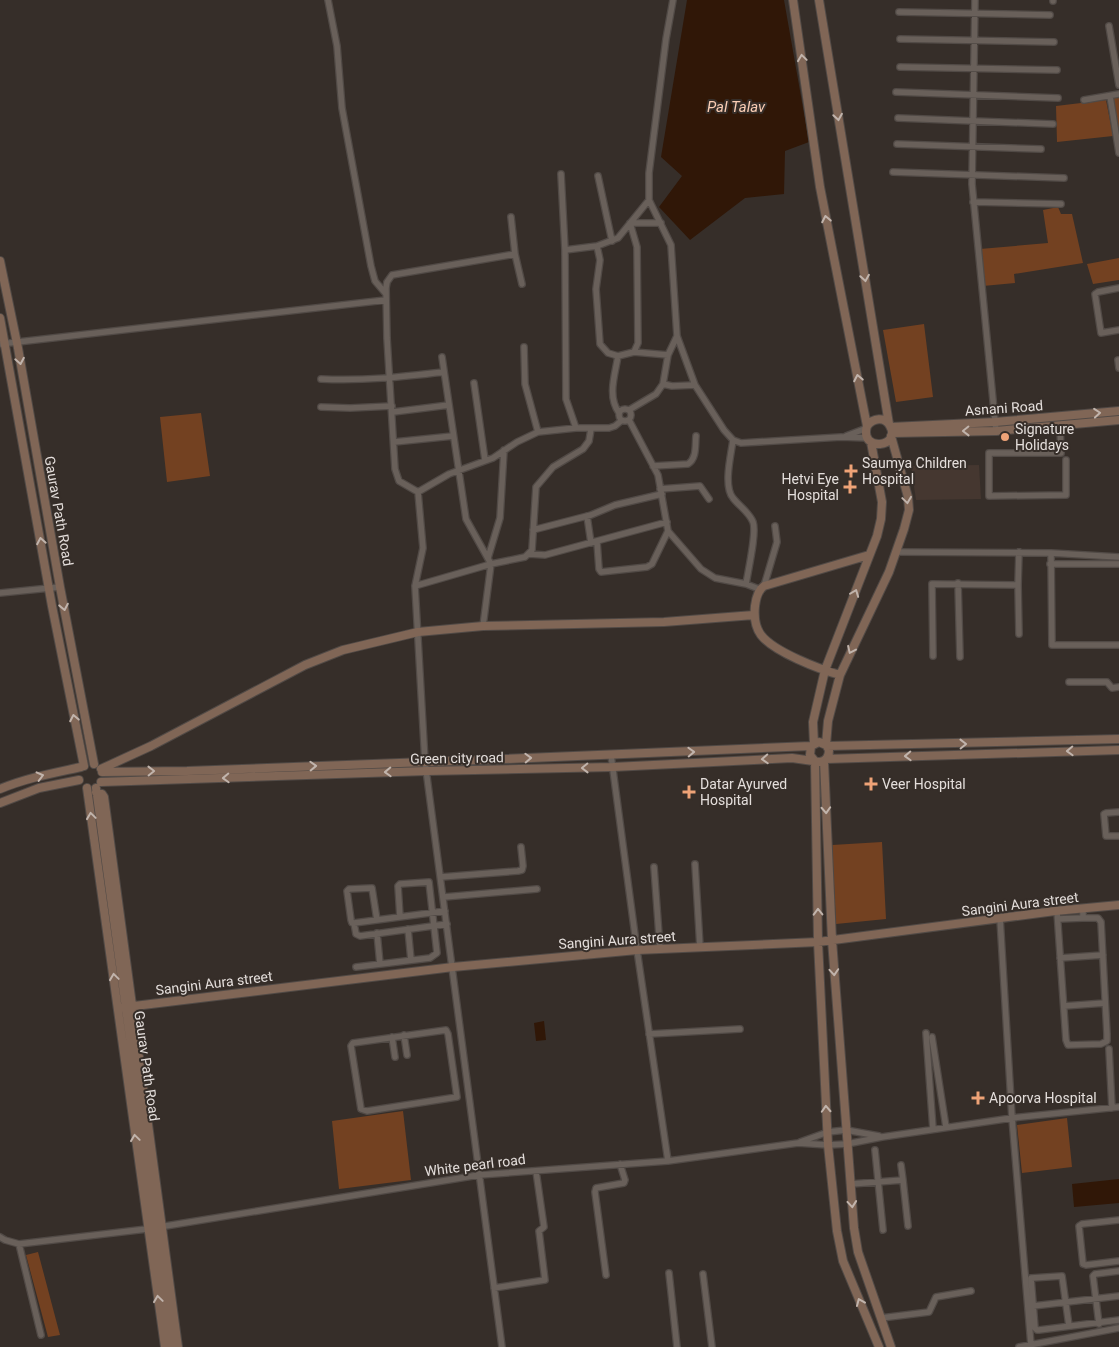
<svg xmlns="http://www.w3.org/2000/svg" width="1119" height="1347" font-family="Roboto,sans-serif">
	<style>
		.built { fill: #453730 }
		.green { fill: #734121 }
		.water { fill: #301707 }
		.lines { fill: none; stroke-linecap: round; stroke-linejoin: round }
		.street-casing { stroke: #514a46; stroke-width: 8 }
		.secondary-casing { stroke: #514a46; stroke-width: 10 }
		.street { stroke: #69605a; stroke-width: 5.5 }
		.secondary { stroke: #806656; stroke-width: 8 }
		.oneway { stroke: #c1b4ac }
		.poi-dot { fill: #efa377; stroke: #362e29; stroke-width: 2 }
		.labels { text-anchor: middle; dominant-baseline: central; stroke-width: 4; stroke-linejoin: round; paint-order: stroke }
		.street-label { font-size: 14px; fill: #e4dedb; stroke: #362e29 }
		.poi-label { font-size: 14px; fill: #e4dedb; stroke: #362e29; text-anchor: start }
		.water-label { font-size: 15px; font-style: italic; fill: #fbceb5; stroke: #362e29 }
	</style>
	<rect width="100%" height="100%" fill="#362e29"/>
	<!-- built -->
	<path class="built" d="M979,465L981,499L916,500L911,466Z"/>
	<!-- green -->
	<path class="green" d="M1119,96V137L1111,97Z
		M1106,100L1113,136L1057,142L1056,106Z
		M1058,207L1061,214H1072L1083,263L1014,274L1015,283L983,286L980,249L1048,243L1043,210Z
		M1119,258V280L1093,284L1087,264Z
		M924,324L933,397L896,402L883,330Z
		M201,413L210,476L167,482L160,417Z
		M882,842L886,919L836,924L832,845Z
		M403,1111L411,1180L339,1189L332,1121Z
		M1067,1118L1072,1167L1022,1173L1017,1125Z
		M38,1252L60,1335L48,1337L26,1255Z"/>
	<!-- water -->
	<path class="water" d="M687,0H784L809,142L785,151L784,194L745,198L690,240L659,207L682,176L661,157Z
		M544,1021L546,1040L536,1041L534,1023Z
		M1119,1179V1203L1074,1207L1072,1184Z"/>
	<g class="lines">
		<!-- street casing -->
		<g class="street-casing">
			<path id="street" d="M328,0L337,46L342,108L371,266L375,281L386,294
				M673,0L666,39L649,173V200L671,245L677,336L695,385L724,430L733,440L741,443L841,437L868,438
				M975,0L972,184L996,431
				M1053,0V1
				M899,12L1050,15
				M1109,26L1119,85
				M900,39L1054,42
				M900,67L1057,70
				M896,92L1058,98
				M1110,96L1119,153
				M1084,100L1119,94
				M898,118L1053,124
				M897,144L1041,149
				M893,172L1064,178
				M561,174L565,250L566,399L576,428
				M598,176L612,241
				M973,202L1061,204
				M597,246L600,260L596,289L600,344L608,353L618,356L634,352L638,343L637,247L630,223H661
				M565,250L597,246L618,238L649,200
				M515,254L522,284
				M1119,288L1098,292L1095,294L1101,333L1119,330
				M0,344L386,300
				M524,347L525,384L538,432
				M634,352L668,355
				M618,356C615,375 607,396 619,413
				M442,357L466,519L491,564L483,626
				M1118,360L1119,368
				M321,379C364,381 401,377 444,372
				M474,383L485,460
				M663,384L668,355L677,336
				M321,407L350,408L392,406
				M619 415a6 6 0 1 1 12 0a6 6 0 1 1-12 0Z
				M629,410L656,394L663,384L672,386L695,385
				M393,412L449,405
				M629,420L658,475L668,531L701,569L715,578L746,584L759,589
				M1060,425L1061,453H989V496L1066,495V460
				M846,436L867,428
				M733,440C731,455 723,486 733,498C739,506 749,512 753,522C757,532 748,571 746,584
				M394,442L453,436
				M653,466L688,464C697,458 695,446 696,436
				M660,489L700,486L709,499
				M418,492L449,474L493,458L517,442L538,432L576,428H609L615,426L621,421
				M587,516L591,543
				M533,530L591,515L615,505L662,494
				M597,542L599,569L601,572L647,567L652,564L668,531
				M896,552L1051,553L1119,557
				M1051,553L1052,645H1119
				M529,554L545,555L667,522
				M488,558L500,518L504,450
				M1050,564H1119
				M958,583L960,657
				M415,586L491,564L525,557L532,550L536,487L553,467L583,449L589,441L591,429
				M764,586L777,542L775,526
				M0,593L60,587
				M1019,634L1018,585L1019,552
				M933,656L932,584L1018,585
				M1069,682H1107L1112,688L1119,687
				M611,755L637,950L668,1161
				M1119,812L1106,813L1104,814L1106,836H1119
				M695,864L700,947
				M654,867L660,949
				M441,877L518,871L522,870L523,866L521,847
				M444,897L537,889
				M1057,911L1066,1040L1068,1045L1101,1044L1107,1041V1034L1101,922L1098,918H1083V909
				M1000,918L1012,1118L1031,1345
				M1058,919L1083,918
				M377,920L372,888L349,889L347,891L351,920L352,923H354L445,911
				M354,923L356,934L360,936L447,924
				M408,929L411,960
				M377,933L380,964
				M1060,958L1103,955
				M356,967L430,958L437,953L429,882L400,884L398,886L400,917
				M1064,1006L1105,1003
				M446,1030L448,1034L457,1097L367,1111L361,1109L351,1046L353,1043Z
				M926,1033L933,1129
				M649,1034L740,1029
				M404,1035L407,1055
				M392,1037L395,1057
				M932,1037L946,1127
				M1109,1049L1112,1108
				M800,1142L828,1132L846,1130L879,1136
				M875,1150L883,1230
				M901,1165L903,1180
				M851,1184L903,1180L908,1226
				M1119,1220L1082,1224L1079,1226L1083,1264L1086,1265L1119,1261
				M0,1237L5,1240L19,1244L147,1229L479,1175L668,1161L798,1143L828,1145L847,1144L882,1137L1012,1118L1119,1107
				M19,1244L41,1335
				M669,1273L677,1347
				M703,1274L712,1347
				M606,1275L595,1192L596,1188L624,1183L625,1180L620,1164
				M494,1288L545,1280L539,1231L544,1227L536,1171
				M1033,1306L1119,1296
				M881,1318L929,1312L936,1297L971,1291
				M1099,1324L1093,1276L1095,1274L1119,1271
				M1069,1326L1062,1276L1031,1278L1035,1328L1037,1330H1039L1119,1320
				M502,1347L425,762L415,586L423,548L418,492L399,481L395,469L387,338L386,288L387,282L392,275L515,254L511,217
				M1019,1347L1119,1328"/>
		</g>
		<!-- secondary casing -->
		<g class="secondary-casing">
			<path id="secondary" d="M793,0L820,187L867,426C859,453 902,447 890,426C885,416 873,418 867,426
				M819,0L889,424
				M0,261L18,348L60,587L94,764
				M0,318L52,606L84,766
				M891,427L995,422L1119,411
				M892,433L996,431L1119,420
				M840,675C819,669 774,652 761,635C755,627 754,616 755,606C756,598 758,590 764,586L869,555
				M814,744L813,722L825,670L877,536L881,519L882,502L871,442
				M826,745L828,721L840,675L889,572L904,529L909,510L908,497L891,436
				M827,746L1119,739
				M826,759L1119,750
				M815,761L818,942L828,1145L837,1231L843,1261L879,1347
				M824,761L832,940L854,1228L858,1252L891,1347
				M101,769L151,746L305,665L343,650L418,632L483,626L664,622L754,615
				M102,772L187,771L505,759L811,746
				M101,782L427,771L613,767L792,758L820,762C826,761 829,757 829,750L826,745L819,742L811,746L810,755L814,760
				M87,788L165,1347
				M96,788L172,1347
				M0,789C26,778 54,773 81,767
				M96,792L102,794L104,797L178,1347
				M0,803L39,788L79,780
				M118,1008L453,967L637,950L818,942L1055,911L1119,905"/>
		</g>
		<!-- street -->
		<use href="#street" class="street"/>
		<!-- secondary -->
		<use href="#secondary" class="secondary"/>
	</g>
	<!-- one-way arrows -->
	<defs><path id="oneway-chevron" d="M-2-3.5L2.5 0L-2 3.5" fill="none" stroke-width="1.6" stroke-linecap="round" stroke-linejoin="round" transform="scale(1.25)"/></defs>
	<g class="oneway">
		<use href="#oneway-chevron" transform="translate(802 58) rotate(-98)"/>
		<use href="#oneway-chevron" transform="translate(838 117) rotate(81)"/>
		<use href="#oneway-chevron" transform="translate(826 219) rotate(-101)"/>
		<use href="#oneway-chevron" transform="translate(865 278) rotate(81)"/>
		<use href="#oneway-chevron" transform="translate(20 361) rotate(80)"/>
		<use href="#oneway-chevron" transform="translate(858 378) rotate(-101)"/>
		<use href="#oneway-chevron" transform="translate(1097 413) rotate(-5)"/>
		<use href="#oneway-chevron" transform="translate(966 431) rotate(179)"/>
		<use href="#oneway-chevron" transform="translate(907 500) rotate(82)"/>
		<use href="#oneway-chevron" transform="translate(41 541) rotate(-100)"/>
		<use href="#oneway-chevron" transform="translate(855 593) rotate(-69)"/>
		<use href="#oneway-chevron" transform="translate(64 607) rotate(79)"/>
		<use href="#oneway-chevron" transform="translate(851 650) rotate(115)"/>
		<use href="#oneway-chevron" transform="translate(74 718) rotate(-101)"/>
		<use href="#oneway-chevron" transform="translate(963 744) rotate(-1)"/>
		<use href="#oneway-chevron" transform="translate(1070 751) rotate(178)"/>
		<use href="#oneway-chevron" transform="translate(691 752) rotate(-2)"/>
		<use href="#oneway-chevron" transform="translate(908 756) rotate(178)"/>
		<use href="#oneway-chevron" transform="translate(528 758) rotate(-2)"/>
		<use href="#oneway-chevron" transform="translate(765 759) rotate(177)"/>
		<use href="#oneway-chevron" transform="translate(313 766) rotate(-2)"/>
		<use href="#oneway-chevron" transform="translate(585 768) rotate(179)"/>
		<use href="#oneway-chevron" transform="translate(151 771) rotate(-1)"/>
		<use href="#oneway-chevron" transform="translate(388 772) rotate(178)"/>
		<use href="#oneway-chevron" transform="translate(40 776) rotate(-14)"/>
		<use href="#oneway-chevron" transform="translate(226 778) rotate(178)"/>
		<use href="#oneway-chevron" transform="translate(826 810) rotate(87)"/>
		<use href="#oneway-chevron" transform="translate(91 816) rotate(-98)"/>
		<use href="#oneway-chevron" transform="translate(818 912) rotate(-91)"/>
		<use href="#oneway-chevron" transform="translate(834 972) rotate(86)"/>
		<use href="#oneway-chevron" transform="translate(114 977) rotate(-98)"/>
		<use href="#oneway-chevron" transform="translate(826 1109) rotate(-93)"/>
		<use href="#oneway-chevron" transform="translate(135 1138) rotate(-98)"/>
		<use href="#oneway-chevron" transform="translate(852 1204) rotate(85)"/>
		<use href="#oneway-chevron" transform="translate(158 1299) rotate(-98)"/>
		<use href="#oneway-chevron" transform="translate(860 1302) rotate(-113)"/>
	</g>
	<!-- markers -->
	<g class="poi-dot">
		<circle cx="1005" cy="437" r="5"/>
		<path d="M848.5 463.5h5v5h5v5h-5v5h-5v-5h-5v-5h5z"/>
		<path d="M847.5 479.5h5v5h5v5h-5v5h-5v-5h-5v-5h5z"/>
		<path d="M868.5 776.5h5v5h5v5h-5v5h-5v-5h-5v-5h5z"/>
		<path d="M686.5 784.5h5v5h5v5h-5v5h-5v-5h-5v-5h5z"/>
		<path d="M975.5 1090.5h5v5h5v5h-5v5h-5v-5h-5v-5h5z"/>
	</g>
	<g class="labels">
		<!-- street labels -->
		<g class="street-label">
			<text transform="translate(1004 408) rotate(-4)">Asnani Road</text>
			<text transform="translate(59 511) rotate(80)">Gaurav Path Road</text>
			<text transform="translate(457 758) rotate(-1)">Green city road</text>
			<text transform="translate(1020 904) rotate(-7)">Sangini Aura street</text>
			<text transform="translate(617 940) rotate(-4)">Sangini Aura street</text>
			<text transform="translate(214 983) rotate(-7)">Sangini Aura street</text>
			<text transform="translate(147 1066) rotate(82)">Gaurav Path Road</text>
			<text transform="translate(475 1165) rotate(-7)">White pearl road</text>
		</g>
		<!-- poi labels -->
		<g class="poi-label">
			<text x="1015" y="429">Signature<tspan x="1015" dy="16">Holidays</tspan></text>
			<text x="862" y="463">Saumya Children<tspan x="862" dy="16">Hospital</tspan></text>
			<text x="839" y="479" text-anchor="end">Hetvi Eye<tspan x="839" dy="16">Hospital</tspan></text>
			<text x="700" y="784">Datar Ayurved<tspan x="700" dy="16">Hospital</tspan></text>
			<text x="882" y="784">Veer Hospital</text>
			<text x="989" y="1098">Apoorva Hospital</text>
		</g>
		<!-- water labels -->
		<g class="water-label">
			<text x="736" y="107">Pal Talav</text>
		</g>
	</g>
</svg>
